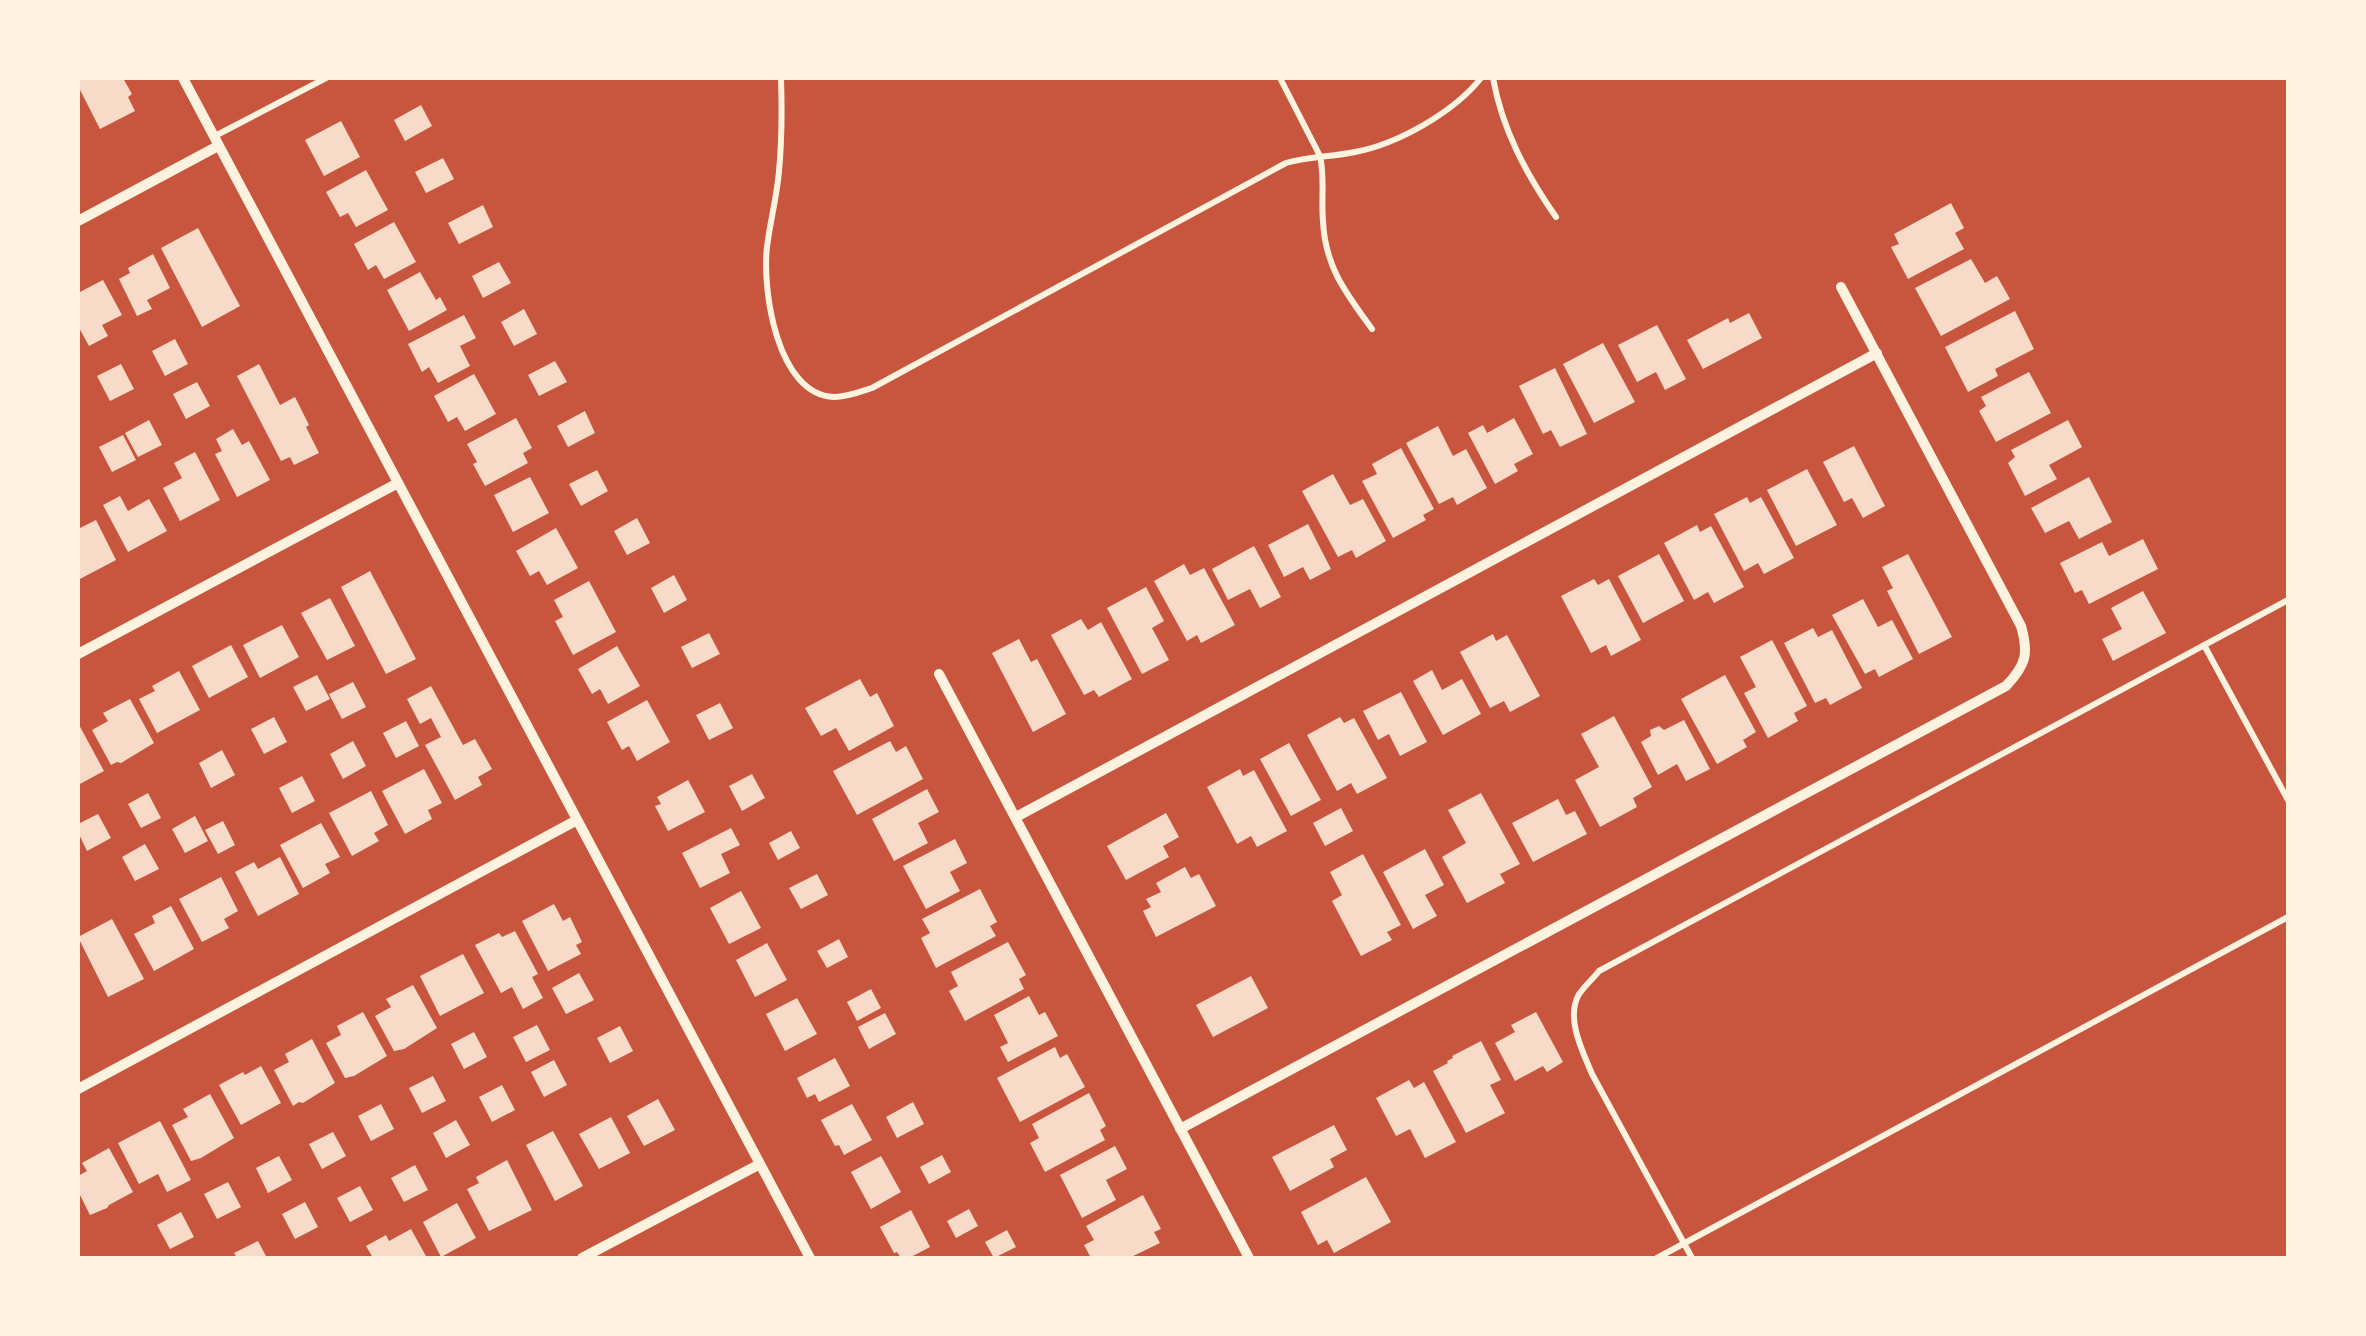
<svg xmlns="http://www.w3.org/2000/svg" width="2366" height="1336" font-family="Jost,sans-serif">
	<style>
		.building { fill: #f7dbc8 }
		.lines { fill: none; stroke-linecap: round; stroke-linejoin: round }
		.service { stroke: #fff3e0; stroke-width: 6 }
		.minor { stroke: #fff3e0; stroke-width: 10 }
	</style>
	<rect width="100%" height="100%" fill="#c8553d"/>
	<!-- building -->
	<path class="building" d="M85,78H123L132,94L128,97L135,111L100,129L78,86V81Z
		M421,105L432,126L405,141L394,120Z
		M341,121L360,157L324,176L305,140Z
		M443,158L454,179L426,193L415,172Z
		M366,170L388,210L356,227L348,213L340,217L326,192Z
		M1951,203L1964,228L1955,233L1964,249L1908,279L1891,247L1899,244L1894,234Z
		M483,205L493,227L459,244L448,223Z
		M394,222L416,262L384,279L376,265L368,270L354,244Z
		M198,228L240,306L202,327L161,248Z
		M153,254L170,288L147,300L152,309L137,316L119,279L130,273L128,268Z
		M1971,259L1985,283L1997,276L2010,299L1941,336L1915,288Z
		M499,262L511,283L483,298L472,276Z
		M420,272L436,300L440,297L447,310L409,331L387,290Z
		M103,280L122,315L102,325L108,336L89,346L78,326V299L80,297L78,293Z
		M524,309L537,334L514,346L501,322Z
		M2015,311L2034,349L1995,369L1998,376L1968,392L1945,347Z
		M1749,313L1762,338L1703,369L1687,340L1728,318L1730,323Z
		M464,315L476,338L460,346L470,366L438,383L429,367L422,372L408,344Z
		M1657,325L1686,379L1665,390L1656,372L1637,382L1618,345Z
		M175,339L188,364L165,376L152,351Z
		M1603,343L1635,402L1594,423L1563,364Z
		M555,361L567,382L539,396L528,375Z
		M121,364L134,389L110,401L97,376Z
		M259,364L280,405L295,397L309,425L306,427L319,453L294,465L290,457L281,461L237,376Z
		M1555,368L1587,434L1560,447L1551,430L1543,434L1519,386Z
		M2029,372L2051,413L1996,442L1979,411L1986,406L1981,397Z
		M474,374L496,414L465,431L457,417L448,422L434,396Z
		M197,382L210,406L186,419L173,394Z
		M585,411L595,433L568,447L557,426Z
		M516,418L532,448L523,453L528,463L485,486L473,464L477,462L467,444Z
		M1514,418L1533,454L1514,464L1518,471L1495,484L1468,433L1483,425L1487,433Z
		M149,420L162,445L138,457L125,433Z
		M2068,420L2082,447L2049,465L2057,479L2025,496L2008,463L2015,457L2011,450Z
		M1438,426L1453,456L1466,449L1487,488L1457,505L1453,497L1439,504L1406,443Z
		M233,429L242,445L249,441L270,480L237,497L215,454L222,451L216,439Z
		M123,435L136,460L112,472L99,447Z
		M1854,446L1885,506L1863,518L1852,498L1844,502L1823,462Z
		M1401,448L1434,509L1423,515L1426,520L1393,538L1362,481L1377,474L1372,464Z
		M195,452L220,500L180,521L163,488L182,478L174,463Z
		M1807,469L1837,525L1796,546L1767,490Z
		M597,470L608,491L581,506L569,484Z
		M1333,474L1350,505L1363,499L1386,541L1356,558L1352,550L1338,557L1302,491Z
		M530,477L549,513L513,532L494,495Z
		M2089,477L2112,522L2079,539L2069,521L2045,533L2031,508Z
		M120,496L128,511L149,499L167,531L128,552L103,505Z
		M1747,497L1750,503L1761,497L1794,558L1764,574L1758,563L1744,571L1714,514Z
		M637,518L650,543L627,555L614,531Z
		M96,520L116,560L78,580V529Z
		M1308,524L1331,569L1310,580L1303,567L1284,577L1268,545Z
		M1697,525L1700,532L1711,526L1744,587L1714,603L1708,592L1694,600L1664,543Z
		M556,528L578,568L547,585L539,571L530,576L516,551Z
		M2143,539L2158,569L2089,604L2082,590L2075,593L2060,563L2102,542L2109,556Z
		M1254,546L1281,597L1260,608L1250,589L1228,600L1212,569Z
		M1659,554L1684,601L1643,623L1618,576Z
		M1908,554L1952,637L1919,654L1887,591L1893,588L1882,567Z
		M1184,564L1190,575L1204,568L1235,625L1201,643L1197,635L1187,641L1154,581Z
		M370,571L416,659L386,674L341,587Z
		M674,575L687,600L664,613L651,588Z
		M1594,579L1598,585L1609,579L1641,640L1611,656L1606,645L1591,653L1561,596Z
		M589,581L616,632L573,655L555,621L563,617L554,600Z
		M1146,587L1164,621L1152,628L1169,660L1142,674L1107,608Z
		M2143,591L2166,633L2113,661L2102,639L2122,629L2111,608Z
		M330,598L355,646L327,660L301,613Z
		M1863,599L1878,627L1892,620L1913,659L1879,677L1875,669L1865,674L1832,615Z
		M1081,619L1088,630L1101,622L1132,679L1099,697L1094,690L1084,695L1051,635Z
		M282,625L299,657L260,678L243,645Z
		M1813,628L1818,637L1832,630L1862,688L1830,705L1826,698L1815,703L1784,643Z
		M709,633L720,654L692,668L681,647Z
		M1493,634L1496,641L1507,635L1540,696L1510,712L1504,701L1490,708L1460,652Z
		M1019,639L1031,662L1037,659L1066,714L1033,732L992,653Z
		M1772,640L1807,706L1794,713L1798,721L1768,738L1744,693L1756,687L1740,657Z
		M231,645L248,677L209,698L192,666Z
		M617,646L640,686L608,704L600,689L592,694L578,669Z
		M1432,670L1442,690L1462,679L1481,714L1443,735L1413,681Z
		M179,671L200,710L157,733L139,699L155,691L152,686Z
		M317,675L330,699L306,711L293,687Z
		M1725,675L1756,732L1743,740L1747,747L1717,764L1681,699Z
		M860,679L870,697L877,693L894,726L849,751L836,728L821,736L805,708Z
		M353,682L366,707L342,719L329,694Z
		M431,686L463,745L475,739L492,769L478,777L482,785L455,800L425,745L441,737L431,718L420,724L407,699Z
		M1401,692L1427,742L1400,756L1389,734L1378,740L1363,711Z
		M130,699L154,743L121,763L117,762L111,765L92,730L108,721L103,713Z
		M647,700L670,742L637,761L629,746L622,750L607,722Z
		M720,703L733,728L709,740L696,715Z
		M1614,716L1652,787L1633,798L1637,807L1600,827L1575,780L1599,767L1581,734Z
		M274,717L287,742L264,754L251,729Z
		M1340,717L1344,723L1354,718L1387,778L1357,794L1351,783L1337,791L1307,735Z
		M1684,720L1710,769L1686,781L1677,764L1658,775L1641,742L1651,736L1650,730L1659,726L1664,730Z
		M406,721L419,746L396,758L383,733Z
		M78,723L104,771L78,785Z
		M353,741L366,766L343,779L330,754Z
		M890,741L896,752L906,746L923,779L857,815L833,771Z
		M1289,743L1321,800L1291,816L1260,759Z
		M222,750L235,775L211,788L199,763Z
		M424,769L442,803L428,810L432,819L405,834L382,791Z
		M1240,769L1243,776L1254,770L1287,831L1257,847L1251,836L1237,844L1207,787Z
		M752,774L765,798L742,811L729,786Z
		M302,776L315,801L292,813L279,788Z
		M688,780L705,812L668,831L655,806L661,804L657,797Z
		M927,789L939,812L918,823L928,843L894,861L872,819Z
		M371,791L388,825L374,833L379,841L352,856L329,813Z
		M148,793L161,818L141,828L128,804Z
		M1481,793L1520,864L1500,874L1505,883L1467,903L1442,857L1466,843L1448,810Z
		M1558,799L1566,815L1575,811L1587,834L1533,862L1512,823Z
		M1341,808L1353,831L1325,846L1313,823Z
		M1166,813L1179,837L1163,846L1169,857L1126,880L1107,846Z
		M98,814L111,838L87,851L78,832V824Z
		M195,816L208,841L185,853L172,829Z
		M223,821L235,845L218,854L205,830Z
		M321,823L340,857L325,864L330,873L303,888L280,845Z
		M731,828L740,845L721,854L730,873L700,888L682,853Z
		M791,831L800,848L778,860L769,843Z
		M955,839L967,863L950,872L960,891L926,909L903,866Z
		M145,844L159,869L135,881L122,857Z
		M1425,849L1444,885L1425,895L1437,916L1413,929L1383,872Z
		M1363,854L1401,925L1387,932L1392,940L1361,956L1332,901L1342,895L1330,872Z
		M280,857L299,894L258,916L235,872L254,862L258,869Z
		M1185,867L1191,878L1199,874L1216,906L1156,937L1143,911L1151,907L1146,899L1161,892L1156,883Z
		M817,874L828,895L801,909L789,888Z
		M221,877L238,911L224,919L229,928L202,942L179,899Z
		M980,889L997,922L990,926L996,936L936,968L921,938L930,933L922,919Z
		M741,891L761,928L729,944L710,908Z
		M554,904L563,921L570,917L582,942L576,945L581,954L548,971L522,921Z
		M171,906L194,949L154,971L134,934L155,923L152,916Z
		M112,919L144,979L108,997L78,937Z
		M515,931L538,974L532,977L543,998L523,1009L512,987L501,993L475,945L499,933L502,937Z
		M839,939L848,957L827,968L817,951Z
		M1008,942L1026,975L1019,979L1024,989L965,1021L949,991L958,986L951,972Z
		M767,943L787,980L755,997L736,960Z
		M463,954L484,993L440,1016L420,976Z
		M579,973L594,1000L566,1014L552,988Z
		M1251,976L1268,1008L1213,1037L1196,1005Z
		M413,985L437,1028L404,1049L394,1051L375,1016L391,1007L386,999Z
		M871,989L881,1008L857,1021L847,1002Z
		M1029,996L1039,1015L1045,1012L1058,1036L1008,1062L1000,1047L1008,1043L994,1015Z
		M797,998L817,1034L785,1051L766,1014Z
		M363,1012L387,1056L354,1076L345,1078L326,1043L341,1035L337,1026Z
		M1536,1012L1563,1062L1547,1072L1543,1066L1515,1081L1495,1043L1515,1032L1511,1025Z
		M885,1013L896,1034L869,1049L858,1027Z
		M537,1025L550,1050L526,1062L513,1037Z
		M620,1026L633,1051L610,1063L597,1038Z
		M474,1032L487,1057L464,1069L451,1044Z
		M312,1039L335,1083L303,1103L299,1102L293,1106L274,1070L289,1062L285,1054Z
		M1481,1041L1501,1080L1490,1085L1505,1113L1466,1133L1433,1071L1448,1063L1447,1061L1453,1058L1452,1056Z
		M1055,1047L1060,1058L1067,1054L1085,1087L1020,1122L997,1078Z
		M835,1058L850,1086L819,1102L815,1094L807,1098L797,1078Z
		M554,1060L567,1085L544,1097L531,1072Z
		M261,1066L281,1103L241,1125L219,1085L243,1072L245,1075Z
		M433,1076L446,1101L422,1113L409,1088Z
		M1409,1080L1414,1088L1424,1082L1456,1142L1425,1158L1410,1129L1396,1136L1376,1098Z
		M502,1085L515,1110L492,1122L479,1097Z
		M1089,1093L1106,1126L1100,1130L1105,1140L1045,1172L1030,1143L1039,1138L1032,1124Z
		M210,1094L234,1138L201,1158L191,1161L172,1125L188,1117L183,1109Z
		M658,1099L675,1130L644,1146L627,1116Z
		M913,1102L924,1124L897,1138L886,1117Z
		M381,1104L394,1129L371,1141L358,1116Z
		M852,1104L872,1140L844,1155L839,1145L835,1146L821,1120Z
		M611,1117L630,1153L599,1169L579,1134Z
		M456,1120L470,1145L446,1158L433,1133Z
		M160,1121L191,1180L167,1192L158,1174L139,1184L118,1143Z
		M1334,1125L1347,1150L1330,1159L1334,1167L1290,1191L1272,1157Z
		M553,1131L583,1186L555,1201L526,1145Z
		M333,1132L346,1156L322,1169L309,1144Z
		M1115,1146L1127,1169L1106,1180L1116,1200L1082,1218L1060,1175Z
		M109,1148L133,1192L109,1205L107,1208L90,1215L78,1191V1176L87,1171L82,1163Z
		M942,1155L951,1172L929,1184L920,1167Z
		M279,1156L292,1180L268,1193L256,1168Z
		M881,1156L901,1192L871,1209L851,1172Z
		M507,1160L532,1210L489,1231L467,1189L479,1183L476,1177Z
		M415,1165L428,1190L404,1202L391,1178Z
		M1366,1177L1391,1222L1334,1253L1327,1240L1318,1245L1301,1212Z
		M228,1182L241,1207L217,1219L204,1194Z
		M360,1186L373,1210L350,1222L337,1198Z
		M1143,1195L1161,1229L1154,1232L1160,1243L1129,1258H1091L1084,1245L1094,1240L1086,1226Z
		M305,1202L318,1227L295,1239L282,1214Z
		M457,1203L476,1238L441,1257L423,1222Z
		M969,1209L978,1226L956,1238L947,1221Z
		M911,1210L930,1247L909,1258H901L897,1252L894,1253L880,1227Z
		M181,1212L194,1237L170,1249L157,1225Z
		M411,1229L427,1258H373L366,1246L386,1235L389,1241Z
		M1007,1230L1016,1247L994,1258L985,1242Z
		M258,1241L267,1258H237L234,1253Z"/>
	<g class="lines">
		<!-- service -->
		<path class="service" d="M781,78C782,109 782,140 779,171C777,196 770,222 767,247C762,290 777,395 834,397C847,397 860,392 872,388L1286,163C1309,156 1332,157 1355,152C1398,144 1454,112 1481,78
			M1280,78L1320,156C1325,178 1321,199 1323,221C1325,267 1346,293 1372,329
			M1493,78C1502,129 1526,174 1556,217
			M213,137L326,78
			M2204,645L2288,800
			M1657,1258L2288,917
			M1692,1258L1592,1074C1583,1052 1566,1020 1578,996C1583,987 1593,979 1599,971L2288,600"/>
		<!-- minor -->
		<path class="minor" d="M183,78L810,1258
			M78,221L218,146
			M78,654L398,483
			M939,674L1249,1258
			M1016,817L1877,353
			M78,1089L577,820
			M1180,1129L2006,686C2026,665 2029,654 2021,626L1841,287
			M582,1258L760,1164"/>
	</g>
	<!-- border -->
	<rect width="2366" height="1336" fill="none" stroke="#fff3e0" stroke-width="160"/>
</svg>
